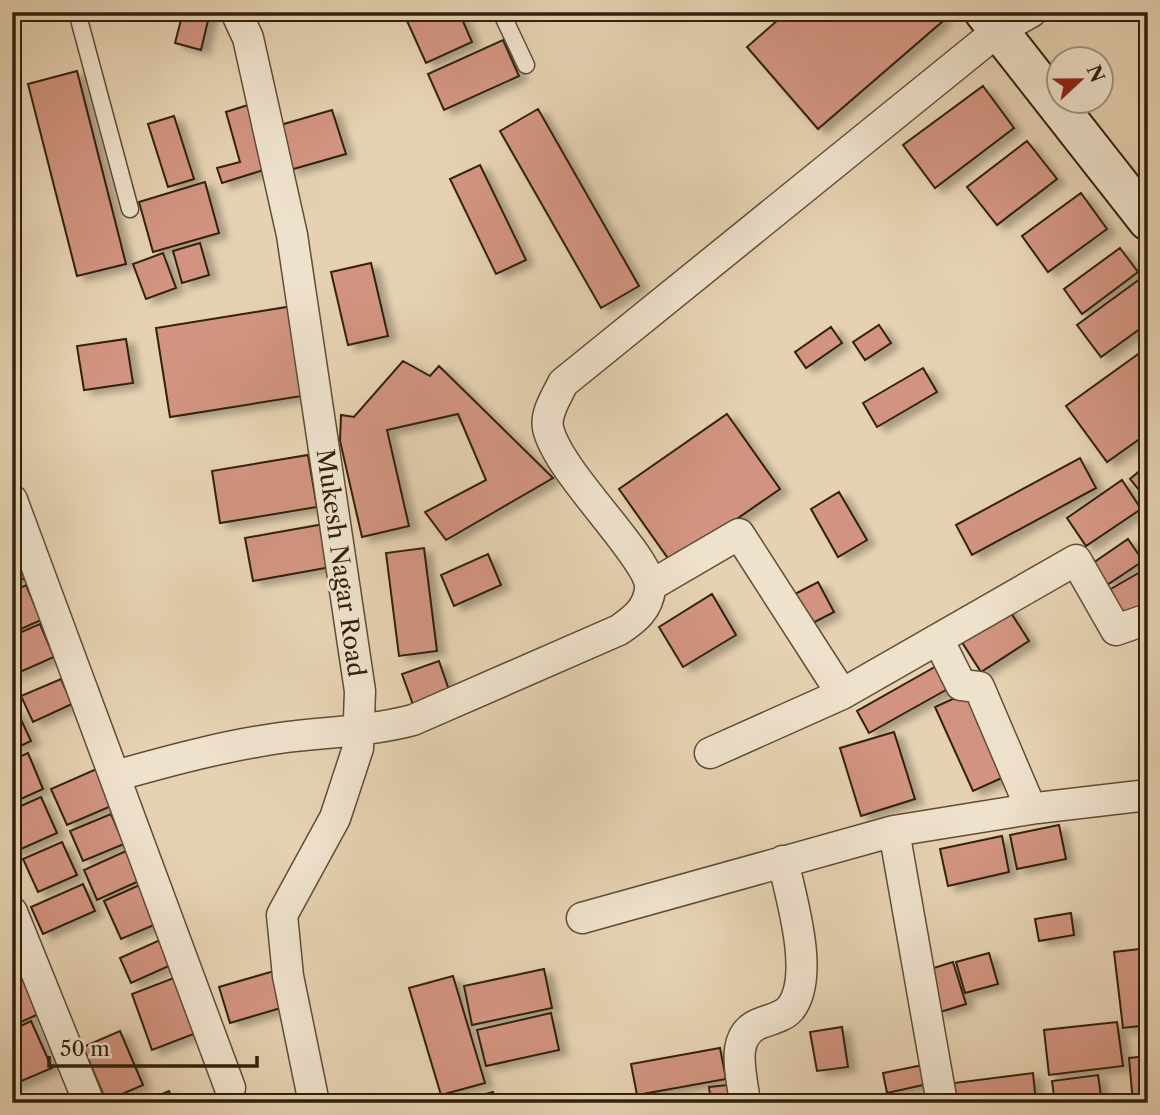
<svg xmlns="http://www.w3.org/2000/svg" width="1160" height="1115" font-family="'Libre Caslon Text',serif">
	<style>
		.building { fill: #d29480; stroke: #31210c; stroke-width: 2; filter: url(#shadow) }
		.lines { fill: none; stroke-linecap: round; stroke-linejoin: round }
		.lane-casing { stroke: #5e4d36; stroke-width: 19 }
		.street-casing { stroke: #5e4d36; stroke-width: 33 }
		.secondary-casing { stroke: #31210c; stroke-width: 42 }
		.lane { stroke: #efe2cd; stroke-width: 16 }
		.street { stroke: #efe2cd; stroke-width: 30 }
		.secondary { stroke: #efe2cd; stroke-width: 38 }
		.labels { text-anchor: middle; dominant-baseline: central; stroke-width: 6; stroke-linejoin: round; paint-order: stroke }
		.street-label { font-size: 24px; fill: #31210c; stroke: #efe2cd }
	</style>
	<defs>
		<filter id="shadow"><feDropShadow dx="8" dy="4.5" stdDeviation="3.5" flood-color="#0004"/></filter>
	</defs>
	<rect width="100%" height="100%" fill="#e6d2b2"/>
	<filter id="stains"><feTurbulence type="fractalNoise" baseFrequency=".00286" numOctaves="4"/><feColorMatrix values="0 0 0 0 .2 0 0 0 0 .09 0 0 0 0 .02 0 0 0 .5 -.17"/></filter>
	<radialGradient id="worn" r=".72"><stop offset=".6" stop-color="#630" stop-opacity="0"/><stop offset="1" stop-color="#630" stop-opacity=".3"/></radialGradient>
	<!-- building -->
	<path class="building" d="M183,12H210L201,50L175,43Z
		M403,12H459L472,42L426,63Z
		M787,12H936L943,21L818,129L747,47Z
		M503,40L519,76L444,110L428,74Z
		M77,71L126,264L77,276L28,84Z
		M983,86L1014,128L935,188L903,145Z
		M251,104L270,168L222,183L217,168L240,162L226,112Z
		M538,109L639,286L601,308L500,131Z
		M332,110L346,154L290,170L277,126Z
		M174,116L194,179L168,187L148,124Z
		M1027,141L1057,179L997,225L967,187Z
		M480,165L526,260L496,274L450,179Z
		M205,182L219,233L153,252L139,202Z
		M1081,193L1107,229L1048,272L1022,236Z
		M200,243L209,275L182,283L173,251Z
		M1120,248L1138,272L1082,314L1064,289Z
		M163,253L176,288L146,299L133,264Z
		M371,263L388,336L348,345L331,272Z
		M1144,276L1148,281V323L1101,357L1077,325Z
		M293,306L308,395L170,417L156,328Z
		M879,325L891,343L865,360L853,342Z
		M831,327L842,343L806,368L795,352Z
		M126,339L133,383L84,390L77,346Z
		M1148,347V433L1107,462L1066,406Z
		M403,361L430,376L439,366L553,478L446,540L425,512L486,480L458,414L387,430L409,526L362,537L340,441L341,415L354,417Z
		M923,368L937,392L877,427L863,403Z
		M727,414L780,489L672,564L619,489Z
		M308,455L317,507L220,523L212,471Z
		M1080,458L1096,488L972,555L956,525Z
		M1148,464V501L1130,479Z
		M1122,480L1141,509L1086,546L1067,518Z
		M839,492L867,540L838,557L811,509Z
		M324,524L331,567L253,581L245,538Z
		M1128,539L1143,561L1107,585L1093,563Z
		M12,542L31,575L12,584Z
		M424,548L437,651L399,656L386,553Z
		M488,554L501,585L454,606L441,575Z
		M1142,571L1148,581V600L1117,619L1102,594Z
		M818,582L834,612L809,625L793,595Z
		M26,585L41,620L12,633V592Z
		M712,594L736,635L683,667L659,627Z
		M1006,605L1029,641L981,672L958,636Z
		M40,624L54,657L13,675L12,636Z
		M439,661L451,696L415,710L402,674Z
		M940,664L953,686L869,733L857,711Z
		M61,679L72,704L33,722L21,696Z
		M966,693L1004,777L973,791L935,707Z
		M16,709L31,741L12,750V710Z
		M894,732L915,799L861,816L840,748Z
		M28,753L43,789L12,803V760Z
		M101,767L116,804L67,825L51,789Z
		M41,797L57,833L12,853V810Z
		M111,814L124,844L83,861L70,831Z
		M1059,825L1066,859L1017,869L1010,835Z
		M1002,836L1009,872L948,886L940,849Z
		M62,842L77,875L38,892L23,859Z
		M126,851L139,881L97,900L84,870Z
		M144,883L161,922L121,939L104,901Z
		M83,884L95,911L43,934L31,907Z
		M1071,913L1074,935L1039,941L1035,919Z
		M160,940L171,965L131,983L120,958Z
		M1148,948V1025L1123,1028L1114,952Z
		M989,953L998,984L965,993L956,962Z
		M953,962L966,1004L937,1013L924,971Z
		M281,969L291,1005L230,1023L219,987Z
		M544,969L552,1008L472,1025L464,986Z
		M22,972L41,1013L12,1026V976Z
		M184,974L204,1030L152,1050L132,994Z
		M453,976L485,1083L441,1095L409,988Z
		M551,1013L559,1050L486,1066L477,1030Z
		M31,1021L52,1068L12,1085V1030Z
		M1117,1022L1123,1066L1049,1075L1044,1030Z
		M842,1027L848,1067L817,1071L810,1032Z
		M120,1031L143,1085L106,1101L83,1047Z
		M720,1048L726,1079L637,1095L631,1064Z
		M1148,1056V1102L1133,1103L1129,1058Z
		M928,1064L932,1083L887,1093L883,1073Z
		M1033,1073L1036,1103H957L954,1083Z
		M1098,1075L1102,1103H1055L1052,1081Z
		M738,1084L741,1103H711L709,1087Z
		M169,1091L174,1103H141Z
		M493,1092L496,1103H452Z
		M72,1094L77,1103H52Z"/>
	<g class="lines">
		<!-- lane casing -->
		<g class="lane-casing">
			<path id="lane" d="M77,12L130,209
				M501,12L526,65"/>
		</g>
		<!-- street casing -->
		<g class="street-casing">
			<path id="street" d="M236,12L248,38L292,235L360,691L358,748L335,818L282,915L288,976L314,1103
				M12,500L230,1088
				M650,586L739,534L842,694L1076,560L1116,630L1148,619
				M938,639L961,685L979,687L1031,809
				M710,753L842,694
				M115,776C172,760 227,745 287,737C329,732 371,731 413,720L619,630C635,619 648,609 650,589C653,559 558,474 548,428C545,413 557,396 563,383L999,30L1031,12
				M894,831L942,1103
				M12,912L89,1103
				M582,918L894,831L1037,808L1148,795
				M745,1103C742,1075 728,1035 761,1023C771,1019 783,1017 790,1009C816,977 791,898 783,861"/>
		</g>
		<!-- secondary casing -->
		<g class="secondary-casing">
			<path id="secondary" d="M984,12L1148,221"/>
		</g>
		<!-- lane -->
		<use href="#lane" class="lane"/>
		<!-- street -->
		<use href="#street" class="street"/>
		<!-- secondary -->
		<use href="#secondary" class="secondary"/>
	</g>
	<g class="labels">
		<!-- street labels -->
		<g class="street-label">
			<text transform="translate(341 563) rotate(82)">Mukesh Nagar Road</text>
		</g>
	</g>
	<!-- margin -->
	<rect width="1160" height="1115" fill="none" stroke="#e6d2b2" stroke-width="42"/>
	<rect x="14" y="14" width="1132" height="1087" fill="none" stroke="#31210c" stroke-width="3.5"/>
	<rect x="21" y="21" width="1118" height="1073" fill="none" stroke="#31210c" stroke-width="2"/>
	<!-- north arrow -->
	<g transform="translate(1080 80) rotate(68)"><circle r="33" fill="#efe2cd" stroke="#a39580" stroke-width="2"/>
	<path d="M0-5L12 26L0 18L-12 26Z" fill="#8f2418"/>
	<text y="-10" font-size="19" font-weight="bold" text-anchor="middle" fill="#31210c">N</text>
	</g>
	<!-- scale -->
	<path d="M49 1056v10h208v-10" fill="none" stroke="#31210c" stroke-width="3.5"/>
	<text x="60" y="1056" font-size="21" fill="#31210c" stroke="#efe2cd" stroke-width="5" paint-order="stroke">50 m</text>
	<rect width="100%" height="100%" filter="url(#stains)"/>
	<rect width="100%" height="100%" fill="url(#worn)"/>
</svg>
